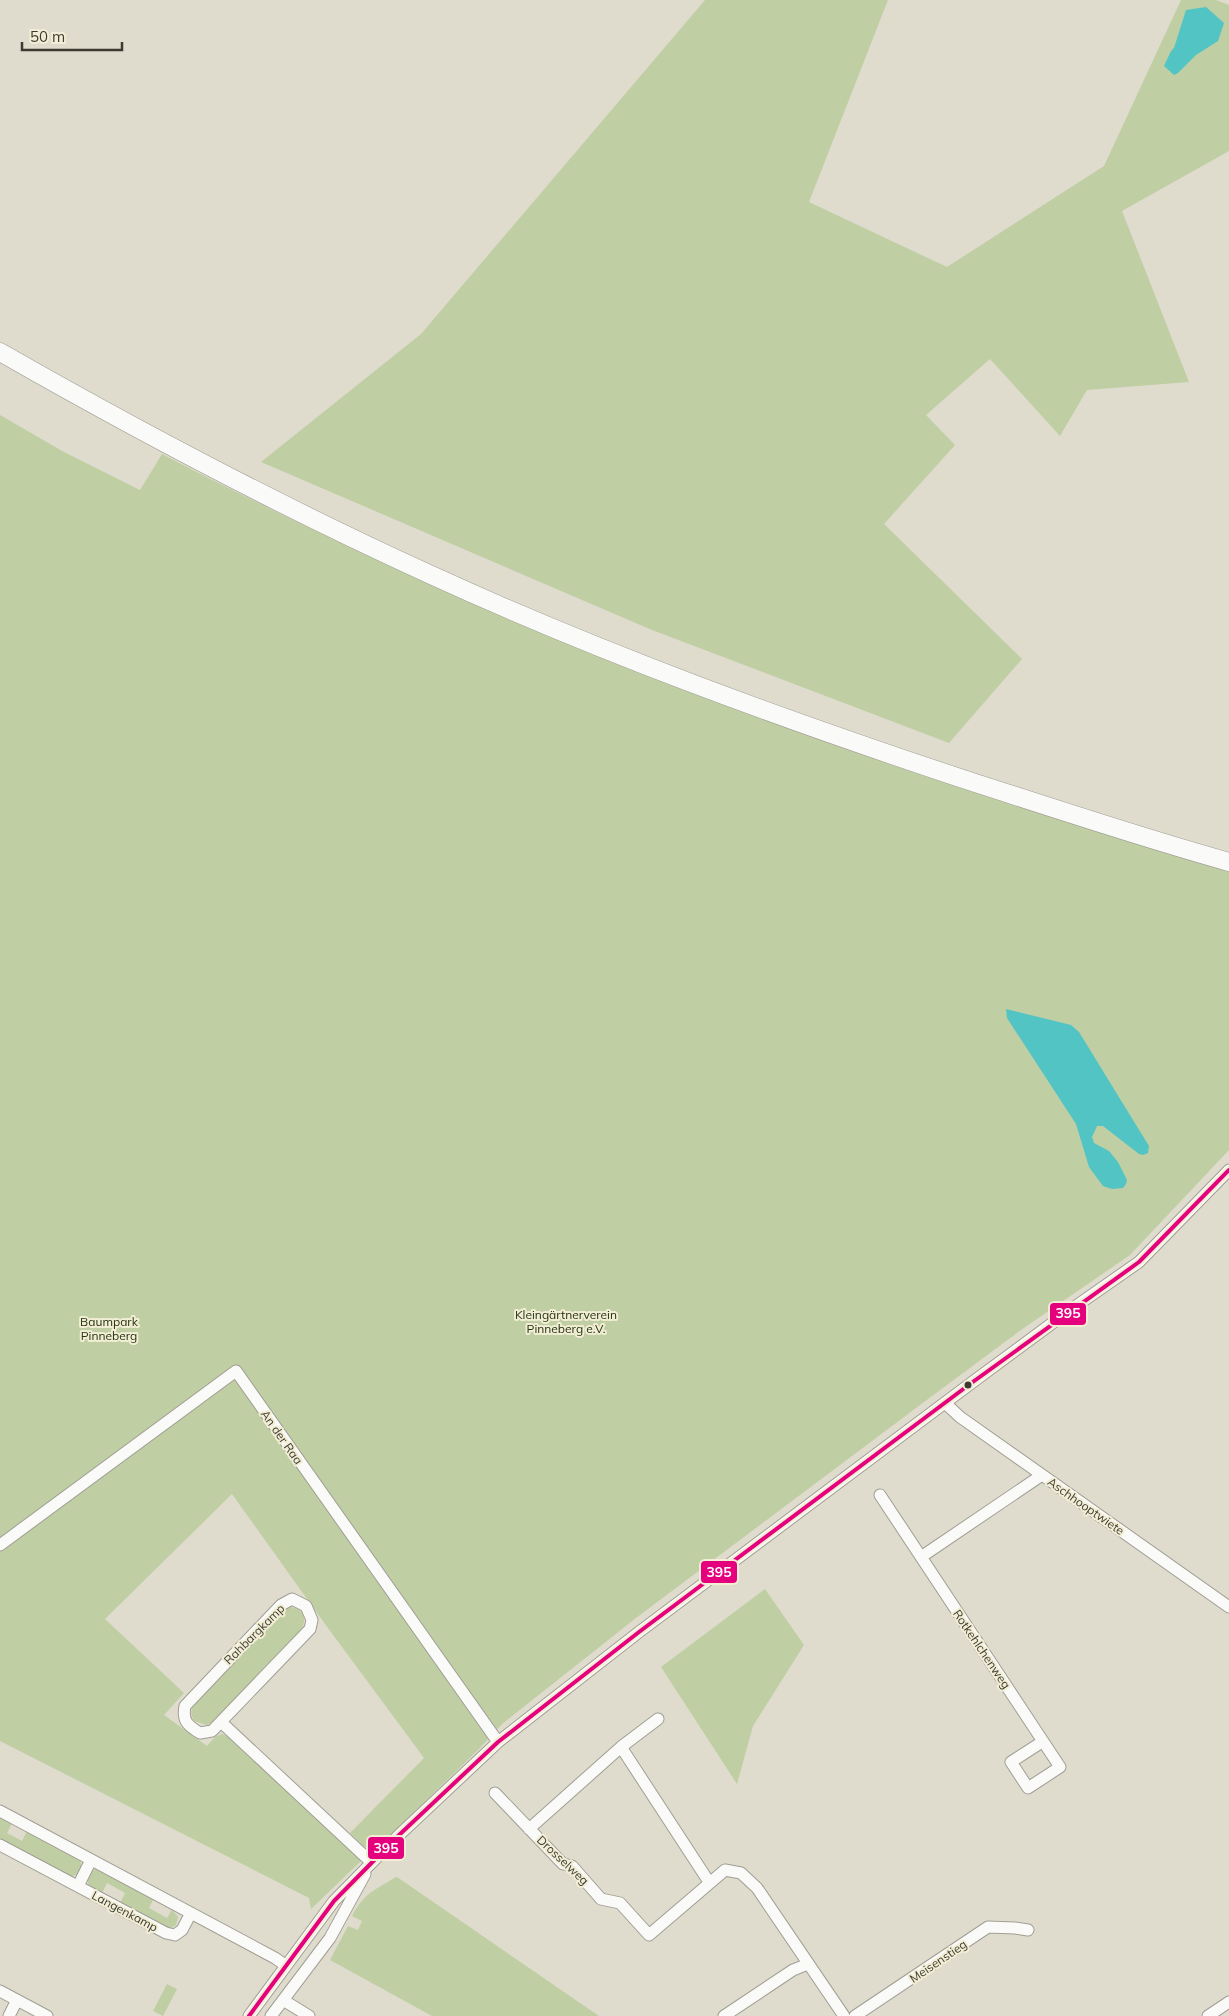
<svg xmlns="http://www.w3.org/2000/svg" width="1229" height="2016" font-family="Mulish,sans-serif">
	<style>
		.green { fill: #bfcea3 }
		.water { fill: #53c4c4 }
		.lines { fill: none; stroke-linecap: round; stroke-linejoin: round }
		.minor-casing { stroke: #a09e94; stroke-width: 13 }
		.primary-casing { stroke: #a09e94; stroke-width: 19 }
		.minor { stroke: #fafaf8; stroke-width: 11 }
		.primary { stroke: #fafaf8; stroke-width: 18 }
		.bus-1-casing { stroke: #f2eed5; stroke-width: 8 }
		.bus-1 { stroke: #e5007d; stroke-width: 4 }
		.bus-dot { fill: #3d3b31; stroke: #f2eed5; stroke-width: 2 }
		.labels { text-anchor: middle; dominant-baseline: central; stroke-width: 4; stroke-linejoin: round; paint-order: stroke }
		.park-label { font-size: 12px; fill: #23320f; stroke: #f2eed5 }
		.street-label { font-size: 12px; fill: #3d3b31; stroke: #f2eed5 }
		.line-badge { stroke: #f2eed5; stroke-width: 2 }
		.badge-label { font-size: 14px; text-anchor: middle; font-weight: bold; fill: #fff }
	</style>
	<rect width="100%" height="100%" fill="#dfdcce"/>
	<!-- green -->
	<path class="green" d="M705,0H888L809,202L947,267L1104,166L1181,0H1216L1229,5V151L1122,211L1189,382L1087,390L1060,436L990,359L926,415L955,445L884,524L1022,659L949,743L652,630L261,462L421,334Z
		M0,415L64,452L140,490L162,454C503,632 859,766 1229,869V1150L1130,1255L1021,1330L924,1402L636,1618L502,1724L479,1749L376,1849L368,1850L350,1833L424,1758L325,1624L232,1494L105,1619L184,1693L164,1715L207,1746L215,1737L222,1734L229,1737L361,1861L311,1909L309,1898L0,1741Z
		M765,1589L804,1645L753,1726L737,1784L661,1667Z
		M289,1607C303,1607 308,1619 301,1630L213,1722L207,1725L194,1721C190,1714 191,1710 194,1703L282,1610Z
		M0,1816L12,1823L7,1833L22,1841L27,1831L80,1860L82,1868C79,1873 77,1876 70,1876L0,1839Z
		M95,1869H101L154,1898L149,1908L167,1918L172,1910L178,1917L176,1925L171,1928H166L120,1903L125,1893L107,1883L102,1893L88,1884C88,1877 89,1873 95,1869Z
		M396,1877H397L599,2016H432L330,1960L348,1926L358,1930L362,1921L352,1916C364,1893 375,1890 396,1877Z
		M167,1984L177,1989L163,2016L153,2011Z"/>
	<!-- water -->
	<path class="water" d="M1206,7L1224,23L1218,41L1196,55L1178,73L1174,75L1164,66L1171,51L1174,48L1186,10Z
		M1006,1009L1071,1025L1079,1032L1149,1146L1148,1153L1143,1155L1139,1154L1103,1126H1097L1092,1137L1094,1143L1109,1151L1118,1162L1127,1180L1126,1184L1123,1188L1112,1189L1103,1186L1089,1167L1076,1124L1007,1018Z"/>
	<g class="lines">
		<!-- minor casing -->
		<g class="minor-casing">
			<path id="minor" d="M945,1403L960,1417L1229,1607
				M880,1495L1060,1767L1028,1788L1011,1762L1042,1742
				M0,1545L236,1371L498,1742
				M921,1557L1042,1475
				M292,1599L306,1606L312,1620L310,1629L212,1731L200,1733C188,1726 182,1721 185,1706L281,1605Z
				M221,1722L371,1862
				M621,1747L709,1882
				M495,1793L563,1864L572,1866L601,1899L620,1903L649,1935L725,1870L741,1873L757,1888L844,2016
				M0,1811L275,1958L285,1965
				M529,1829L621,1747L658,1719
				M0,1845L166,1933L175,1935L182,1930L191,1913
				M78,1886L91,1860
				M0,1991L47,2016
				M283,2000L309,2016
				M9,2016L17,2000
				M249,2016L334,1901L398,1836L498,1742L639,1632L970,1384L1066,1313L1139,1262L1229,1170
				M271,2016L330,1938L365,1874
				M724,2016L793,1970L808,1964
				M855,2016L988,1927L1015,1928L1028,1930
				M1208,2016L1229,2002"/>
		</g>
		<!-- primary casing -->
		<g class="primary-casing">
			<path id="primary" d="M0,352C140,432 282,507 429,574C601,653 780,718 960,778C1050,807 1139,837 1229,862"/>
		</g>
		<!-- minor -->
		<use href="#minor" class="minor"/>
		<!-- primary -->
		<use href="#primary" class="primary"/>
		<!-- bus-1 casing -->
		<g class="bus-1-casing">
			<path id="bus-1" d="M249,2016L334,1901L398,1836L498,1742L639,1632L970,1384L1139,1262L1229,1170"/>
		</g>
		<!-- bus-1 -->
		<use href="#bus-1" class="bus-1"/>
	</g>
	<!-- markers -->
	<circle class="bus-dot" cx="968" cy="1385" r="4.5"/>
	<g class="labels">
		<!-- park labels -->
		<g class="park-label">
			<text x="566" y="1314">Kleingärtnerverein<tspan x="566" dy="14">Pinneberg e.V.</tspan></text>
			<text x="109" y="1321">Baumpark<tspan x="109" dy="14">Pinneberg</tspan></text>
		</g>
		<!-- street labels -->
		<g class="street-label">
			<text transform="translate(282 1437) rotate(55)">An der Raa</text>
			<text transform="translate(1086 1506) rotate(35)">Aschhooptwiete</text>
			<text transform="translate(254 1634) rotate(-45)">Rahbargkamp</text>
			<text transform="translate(982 1649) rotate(56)">Rotkehlchenweg</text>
			<text transform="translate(563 1860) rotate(43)">Drosselweg</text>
			<text transform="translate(125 1911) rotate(28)">Langenkamp</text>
			<text transform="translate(938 1961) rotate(-34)">Meisenstieg</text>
		</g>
	</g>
	<g class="line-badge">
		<rect x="1049" y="1302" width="38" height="24" rx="5" fill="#e5007d"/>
		<rect x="700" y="1560" width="38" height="24" rx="5" fill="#e5007d"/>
		<rect x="367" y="1836" width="38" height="24" rx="5" fill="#e5007d"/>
	</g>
	<g class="badge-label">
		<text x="1068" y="1318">395</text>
		<text x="719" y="1577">395</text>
		<text x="386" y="1853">395</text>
	</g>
	<!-- scale -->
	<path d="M22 42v8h100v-8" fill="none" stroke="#3d3b31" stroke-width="2.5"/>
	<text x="30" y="42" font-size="15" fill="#3d3b31" stroke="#f2eed5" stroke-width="4" paint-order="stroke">50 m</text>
</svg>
